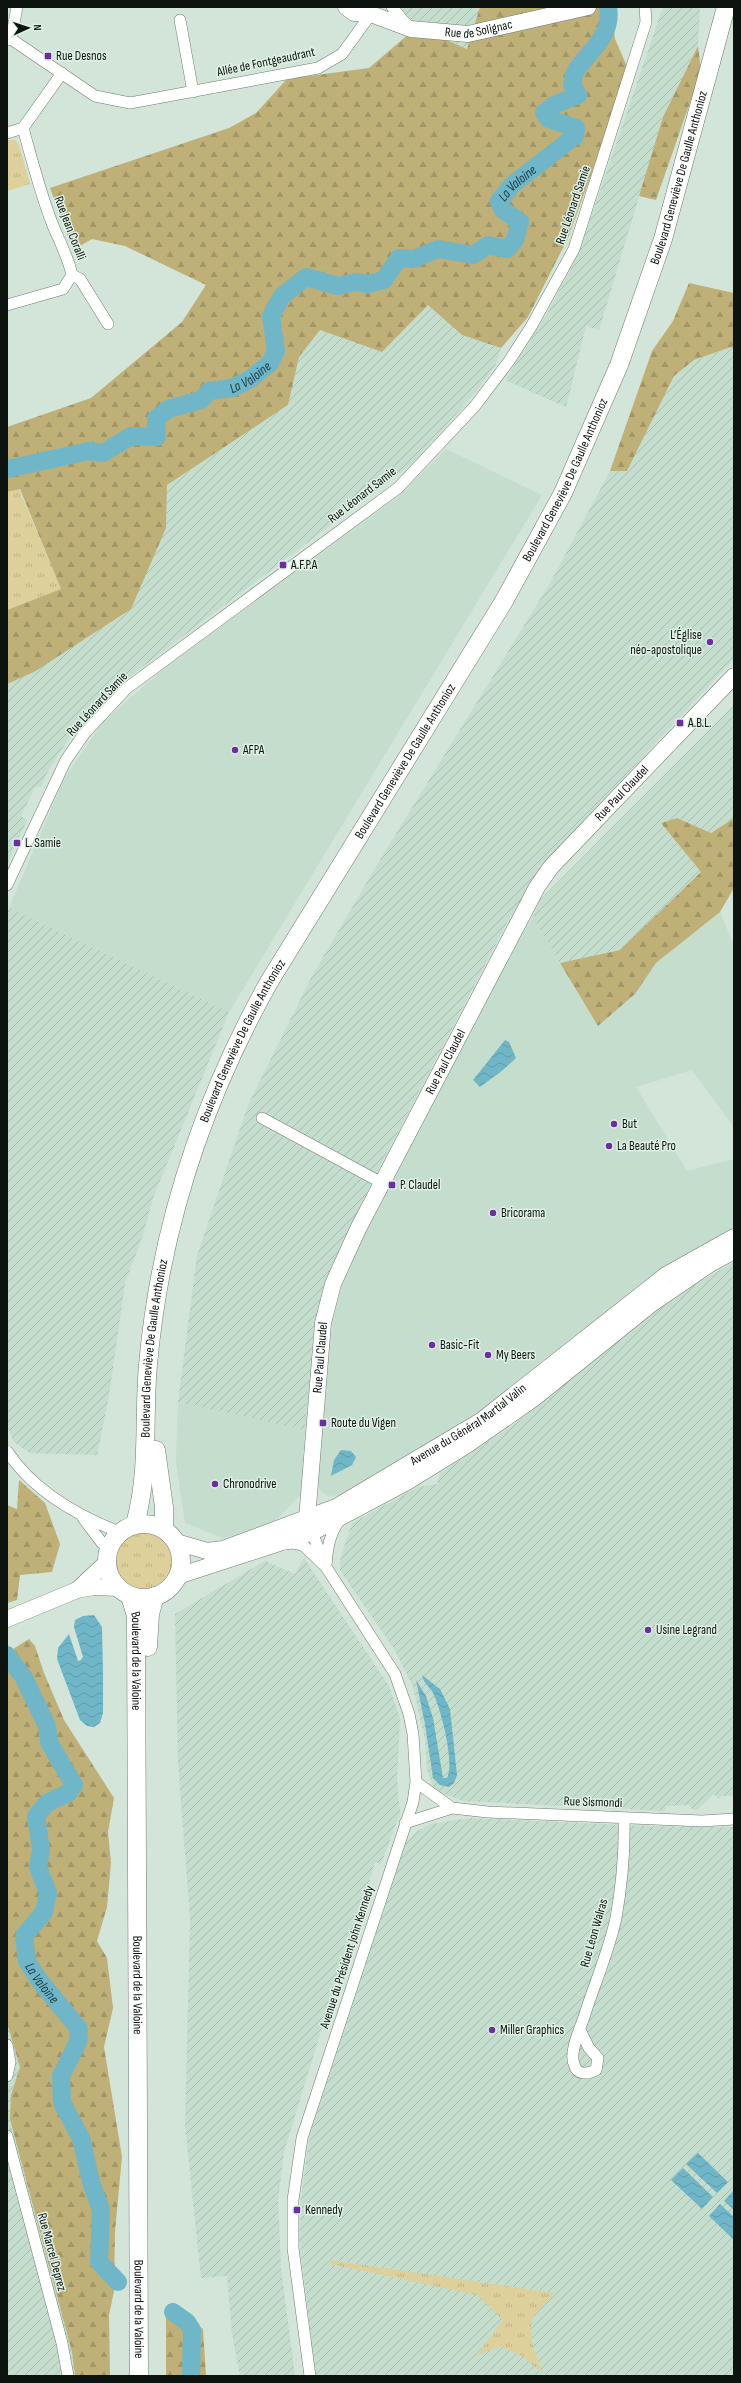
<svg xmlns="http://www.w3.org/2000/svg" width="741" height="2383" font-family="'Sofia Sans Condensed',sans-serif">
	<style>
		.built { fill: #c4ddcc }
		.industrial { fill: url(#industrial-furrows) }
		.grass { fill: url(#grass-tufts) }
		.forest { fill: url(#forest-firs) }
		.water { fill: url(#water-waves) }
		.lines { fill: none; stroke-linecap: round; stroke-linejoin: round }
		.river { stroke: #6fb7c8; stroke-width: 18 }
		.street-casing { stroke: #6d7d72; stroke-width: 12 }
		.secondary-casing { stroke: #6d7d72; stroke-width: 17 }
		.primary-casing { stroke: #6d7d72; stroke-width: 19 }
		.street { stroke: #fff; stroke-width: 11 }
		.secondary { stroke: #fff; stroke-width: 16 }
		.primary { stroke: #fff; stroke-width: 18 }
		.poi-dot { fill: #6d2ea3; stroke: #e0f1e5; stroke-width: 1.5 }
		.labels { text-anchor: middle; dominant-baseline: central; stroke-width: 3; stroke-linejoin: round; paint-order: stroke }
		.street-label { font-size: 13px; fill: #0d130f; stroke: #e0f1e5 }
		.poi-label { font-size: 13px; fill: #0d130f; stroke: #e0f1e5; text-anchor: start }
		.water-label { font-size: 14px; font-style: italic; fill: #193c44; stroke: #e0f1e5 }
	</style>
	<defs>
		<pattern id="industrial-furrows" width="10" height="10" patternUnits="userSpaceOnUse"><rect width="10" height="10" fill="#c4ddcc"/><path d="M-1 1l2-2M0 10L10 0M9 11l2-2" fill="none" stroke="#a7bdae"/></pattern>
		<pattern id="grass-tufts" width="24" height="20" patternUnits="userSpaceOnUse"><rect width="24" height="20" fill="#ded09b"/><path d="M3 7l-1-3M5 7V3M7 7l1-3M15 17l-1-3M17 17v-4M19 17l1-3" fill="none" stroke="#bdb284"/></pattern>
		<pattern id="forest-firs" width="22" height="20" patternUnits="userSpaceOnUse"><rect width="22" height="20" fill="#beb077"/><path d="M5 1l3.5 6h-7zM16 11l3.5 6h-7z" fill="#a29666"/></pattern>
		<pattern id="water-waves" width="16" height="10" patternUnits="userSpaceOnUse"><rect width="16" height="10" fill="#6fb7c8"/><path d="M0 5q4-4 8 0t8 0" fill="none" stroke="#5f9cab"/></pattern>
	</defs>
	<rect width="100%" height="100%" fill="#d3e4d8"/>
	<!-- built -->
	<path class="built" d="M446,449L542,495L229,1012L9,908L64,779L103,722L167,666L398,497Z
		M720,912L734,946V1127L692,1070L636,1087L687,1171L734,1159V1233L657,1273L634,1289L542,1365L483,1409L435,1441L342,1495L327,1496L323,1493L318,1488L323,1390L333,1319L347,1268L522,929L524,930L533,917L598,1026L635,994L656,963Z
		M178,1402L305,1430L301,1494L265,1531L223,1538L185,1523L176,1463Z"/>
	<!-- industrial -->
	<path class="industrial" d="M401,7H480L468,49L417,27Z
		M663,7H700L698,46L663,117L599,330L586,326L566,407L505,380L548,312L578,255Z
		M428,304L462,335L501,348L496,364L475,393L413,463L108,693L74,730L48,771L41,787H35L21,816L27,820L7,865V684L34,672L166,528L167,485L288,405L299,357L320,330L382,352Z
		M734,346V659L545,862L508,921L368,1190L330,1269L315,1321L305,1430L178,1402L197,1256L248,1105L312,976L383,855L549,585L610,471H627L674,376L694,360Z
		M734,705V818L711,833L677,818L661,823L701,872L620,950L560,963L533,917L540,900Z
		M7,907L229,1012L153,1198L143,1235L125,1283L109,1396L97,1455L30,1453L14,1442L7,1428Z
		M734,1262V1796H721L718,1799L714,1794L697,1810L692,1809L689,1805L666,1806L665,1811L464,1801L435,1791L427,1770L425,1739L413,1687L396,1652L340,1570V1560L352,1523L418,1487L437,1484L440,1473L512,1426L652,1314L702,1280Z
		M304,1558L389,1686L400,1719L397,1778L400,1813L381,1864L375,1862L367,1890L371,1898L345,1972L340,1969L284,2152L278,2201L281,2268L295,2376H240L232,2334L227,2276L201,2278L185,2126L190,1919L178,1762L175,1614L265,1561L295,1574Z
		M469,1818L646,1826L734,1827V2376H316L299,2239L301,2196L310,2134L406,1843L416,1832L431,1824Z
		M7,2023L20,2067L11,2095L72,2352L75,2376H7Z"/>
	<!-- grass -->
	<path class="grass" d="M7,140H15L19,145L30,184L7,191Z
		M19,489L61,589L7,610V492Z
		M111 1560a32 32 0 1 1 64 0a32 32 0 1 1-64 0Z
		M329,2260L555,2293C549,2300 540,2308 534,2316C525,2332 537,2358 543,2374L522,2356L500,2346L476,2356L503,2320L477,2295L331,2264Z"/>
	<!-- forest -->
	<path class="forest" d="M480,7H612L615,39L629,71L568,238L528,317L501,348L462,335L428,305L382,352L320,330L299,357L288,405L167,485L166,528L131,609L34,672L7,684V610L61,589L20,489L7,492V427L91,398L182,322L206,285L125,246L92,239L73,250L50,188L229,128L256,113L287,79L369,68L417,27L467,49Z
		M698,46L701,71L656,200L639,196L663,117Z
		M689,283L734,293V346L694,360L674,376L627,471H610L652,351L673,321Z
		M677,818L711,833L734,818V888L720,912L656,963L635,994L598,1026L560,963L620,950L701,872L661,823Z
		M19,1480L45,1503L60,1544L52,1572L20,1575L17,1600L7,1603V1505L17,1509Z
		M29,1639L35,1646L44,1673L64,1720L114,1798L108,1832L111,1863L107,1907L97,1941L107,1958L113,2008L104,2047L122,2157L115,2231L114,2291L109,2315L110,2376H75L72,2352L10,2119L11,2095L20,2067L7,2023V1653Z
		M178,2309L203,2329L206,2376H166V2315Z"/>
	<!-- water -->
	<path class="water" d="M505,1040L509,1042L516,1058L503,1070L480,1087L473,1080Z
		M341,1450L351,1451L356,1457L352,1465L331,1476L334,1460Z
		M94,1615L102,1627L103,1672V1713L100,1723L94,1727L87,1726L80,1720L57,1659L58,1648L69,1634L78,1661L81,1660L83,1657L74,1627L75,1620L83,1616Z
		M422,1675L440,1689L450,1709L457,1775L454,1783L449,1787L440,1785L433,1778L425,1724L416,1680L426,1696L433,1718L443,1778H447C455,1763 441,1709 433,1693C430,1687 423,1683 422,1675Z
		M698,2153L728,2182L717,2193L686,2164Z
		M683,2168L713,2197L702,2209L671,2180Z
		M734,2190V2210L724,2201Z
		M720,2204L734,2217V2240L709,2216Z"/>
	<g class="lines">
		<!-- river -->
		<g class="river">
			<path id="s1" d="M7,469L89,451L103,453L131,436L157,437L156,419L168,409L201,400L209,391L232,388L249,380L270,363L276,351L271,316L282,296L306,277L338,286L356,282L368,284L384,280L399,258L414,259L438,249L473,255L488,245L507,249L515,240L520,222L503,210L499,201L512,185L575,136L576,128L549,119L544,113L554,105L578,95L572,84C573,79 574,73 577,69C591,50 613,34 608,7"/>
			<path id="s2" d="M7,1655L24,1678L47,1726L49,1742L74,1785L68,1793L47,1803L36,1816L41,1850L38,1867L48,1893L44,1912L24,1936L27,1961L39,1980L79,2029L78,2042L61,2076L62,2103L81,2138L91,2182L101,2210L99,2262L118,2282"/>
			<path d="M173,2312L187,2322L192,2330L191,2376"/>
		</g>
		<!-- street casing -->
		<g class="street-casing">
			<path id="street" d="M392,7L408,26
				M180,20L193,92
				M11,39L17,7
				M7,40L11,39L95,96L130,103L318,68L342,54L371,14
				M7,133L23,128L62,73
				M72,275L80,279L108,324
				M7,305L63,289L72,275C68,256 59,241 52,223C40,192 32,160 23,128
				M7,885L66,760L84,734L127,688L398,488L475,406L509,361L531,327L574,249L646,22L645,7
				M262,1118L382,1183
				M7,1451C33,1491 76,1515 119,1532
				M83,1518L102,1543L109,1547
				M310,1527L324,1563
				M286,1544L293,1543L303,1545L326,1567L395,1674L409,1714L413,1734L416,1782L413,1802L302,2138L293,2200V2248L310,2376
				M326,1567C327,1549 329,1535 340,1519
				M416,1782L452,1808L488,1812L702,1821L734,1819
				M405,1823L452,1808
				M580,2030L589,2048L598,2058L596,2070C588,2074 577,2076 574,2064C569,2052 580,2029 584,2017C594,1985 609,1951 616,1918C622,1884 625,1852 624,1818
				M7,2045L10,2062L7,2076
				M7,2136L62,2343L68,2376"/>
		</g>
		<!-- secondary casing -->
		<g class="secondary-casing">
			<g id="secondary">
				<path id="s3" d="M346,7L354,13L371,14L411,29L468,34L588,7"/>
				<path id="s4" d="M307,1519L323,1323L333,1284L358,1229L537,887L551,867L734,676"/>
				<path id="s5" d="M176,1542L207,1551L223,1549L336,1507L482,1420L666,1275L734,1237"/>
				<path d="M178,1576L313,1532L407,1482L467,1445L533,1399L650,1305L710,1264L734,1251"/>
				<path d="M77,1590L106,1563"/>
				<path d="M7,1619L77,1590L94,1587L119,1588"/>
			</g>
		</g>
		<!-- primary casing -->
		<g class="primary-casing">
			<g id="primary">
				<path d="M156,1450L164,1507V1529"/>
				<circle cx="144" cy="1561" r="37"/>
				<path id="s6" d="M135,1524C150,1471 143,1419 148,1365C160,1228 202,1102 269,982L504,601L563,493L619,365L663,239L726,7"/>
				<path id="s7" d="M130,1596L136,1616L139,2376"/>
				<path d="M148,1647L150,1614L155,1596"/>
			</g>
		</g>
		<!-- street -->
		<use href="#street" class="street"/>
		<!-- secondary -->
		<use href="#secondary" class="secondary"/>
		<!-- primary -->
		<use href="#primary" class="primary"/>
	</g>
	<!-- markers -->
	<g class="poi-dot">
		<rect x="44" y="52" width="8" height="8" rx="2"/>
		<rect x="279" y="561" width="8" height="8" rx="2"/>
		<circle cx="710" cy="642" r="4"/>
		<rect x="676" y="719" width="8" height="8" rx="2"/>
		<circle cx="235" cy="750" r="4"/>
		<rect x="13" y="839" width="8" height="8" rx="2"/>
		<circle cx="614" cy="1124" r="4"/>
		<circle cx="609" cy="1146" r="4"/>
		<rect x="388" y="1181" width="8" height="8" rx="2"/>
		<circle cx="493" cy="1213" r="4"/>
		<circle cx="432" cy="1345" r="4"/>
		<circle cx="488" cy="1355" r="4"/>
		<rect x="319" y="1419" width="8" height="8" rx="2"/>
		<circle cx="215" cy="1484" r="4"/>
		<circle cx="648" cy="1630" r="4"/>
		<circle cx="492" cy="2030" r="4"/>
		<rect x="293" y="2206" width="8" height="8" rx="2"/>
	</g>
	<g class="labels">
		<!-- street labels -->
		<g class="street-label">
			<text stroke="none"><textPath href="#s3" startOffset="138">Rue de Solignac</textPath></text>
			<text transform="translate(266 62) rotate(-12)">Allée de Fontgeaudrant</text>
			<text stroke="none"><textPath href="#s6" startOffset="1472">Boulevard Geneviève De Gaulle Anthonioz</textPath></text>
			<text transform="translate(573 205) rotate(-71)">Rue Léonard Samie</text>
			<text transform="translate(70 228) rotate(69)">Rue Jean Coralli</text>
			<text stroke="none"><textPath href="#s6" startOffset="1148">Boulevard Geneviève De Gaulle Anthonioz</textPath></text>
			<text transform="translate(362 495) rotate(-38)">Rue Léonard Samie</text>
			<text transform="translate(97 704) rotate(-47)">Rue Léonard Samie</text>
			<text stroke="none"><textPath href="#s6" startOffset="824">Boulevard Geneviève De Gaulle Anthonioz</textPath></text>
			<text stroke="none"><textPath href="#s4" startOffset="810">Rue Paul Claudel</textPath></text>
			<text stroke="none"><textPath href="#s6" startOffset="500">Boulevard Geneviève De Gaulle Anthonioz</textPath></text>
			<text stroke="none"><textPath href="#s4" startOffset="486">Rue Paul Claudel</textPath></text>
			<text stroke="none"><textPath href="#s6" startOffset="177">Boulevard Geneviève De Gaulle Anthonioz</textPath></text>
			<text stroke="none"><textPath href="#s4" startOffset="162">Rue Paul Claudel</textPath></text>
			<text stroke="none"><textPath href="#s5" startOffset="325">Avenue du Général Martial Valin</textPath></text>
			<text stroke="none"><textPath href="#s7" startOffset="66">Boulevard de la Valoine</textPath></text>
			<text transform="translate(593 1802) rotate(2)">Rue Sismondi</text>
			<text transform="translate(594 1933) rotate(-74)">Rue Léon Walras</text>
			<text transform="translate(347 1957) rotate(-72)">Avenue du Président John Kennedy</text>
			<text stroke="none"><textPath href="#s7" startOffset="390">Boulevard de la Valoine</textPath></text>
			<text transform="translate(52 2252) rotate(75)">Rue Marcel Deprez</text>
			<text stroke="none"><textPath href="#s7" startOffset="714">Boulevard de la Valoine</textPath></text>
		</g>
		<!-- poi labels -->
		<g class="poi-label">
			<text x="56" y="56">Rue Desnos</text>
			<text x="291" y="565">A.F.P.A</text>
			<text x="702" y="635" text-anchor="end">L’Église<tspan x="702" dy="15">néo-apostolique</tspan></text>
			<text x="688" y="723">A.B.L.</text>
			<text x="243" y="750">AFPA</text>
			<text x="25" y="843">L. Samie</text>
			<text x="622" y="1124">But</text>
			<text x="617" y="1146">La Beauté Pro</text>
			<text x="400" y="1185">P. Claudel</text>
			<text x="501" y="1213">Bricorama</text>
			<text x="440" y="1345">Basic-Fit</text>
			<text x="496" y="1355">My Beers</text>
			<text x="331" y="1423">Route du Vigen</text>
			<text x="223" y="1484">Chronodrive</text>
			<text x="656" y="1630">Usine Legrand</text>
			<text x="500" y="2030">Miller Graphics</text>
			<text x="305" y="2210">Kennedy</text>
		</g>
		<!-- water labels -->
		<g class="water-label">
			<text stroke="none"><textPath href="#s1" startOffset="716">La Valoine</textPath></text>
			<text stroke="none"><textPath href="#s1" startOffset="281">La Valoine</textPath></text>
			<text stroke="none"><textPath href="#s2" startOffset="380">La Valoine</textPath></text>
		</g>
	</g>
	<!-- border -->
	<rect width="741" height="2383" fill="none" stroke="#0d130f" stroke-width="16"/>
	<!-- north arrow -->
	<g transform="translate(28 28) rotate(87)" stroke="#e0f1e5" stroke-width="3" paint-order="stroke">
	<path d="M0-3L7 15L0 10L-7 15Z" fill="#0d130f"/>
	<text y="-6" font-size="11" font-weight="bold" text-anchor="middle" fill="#0d130f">N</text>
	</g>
</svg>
